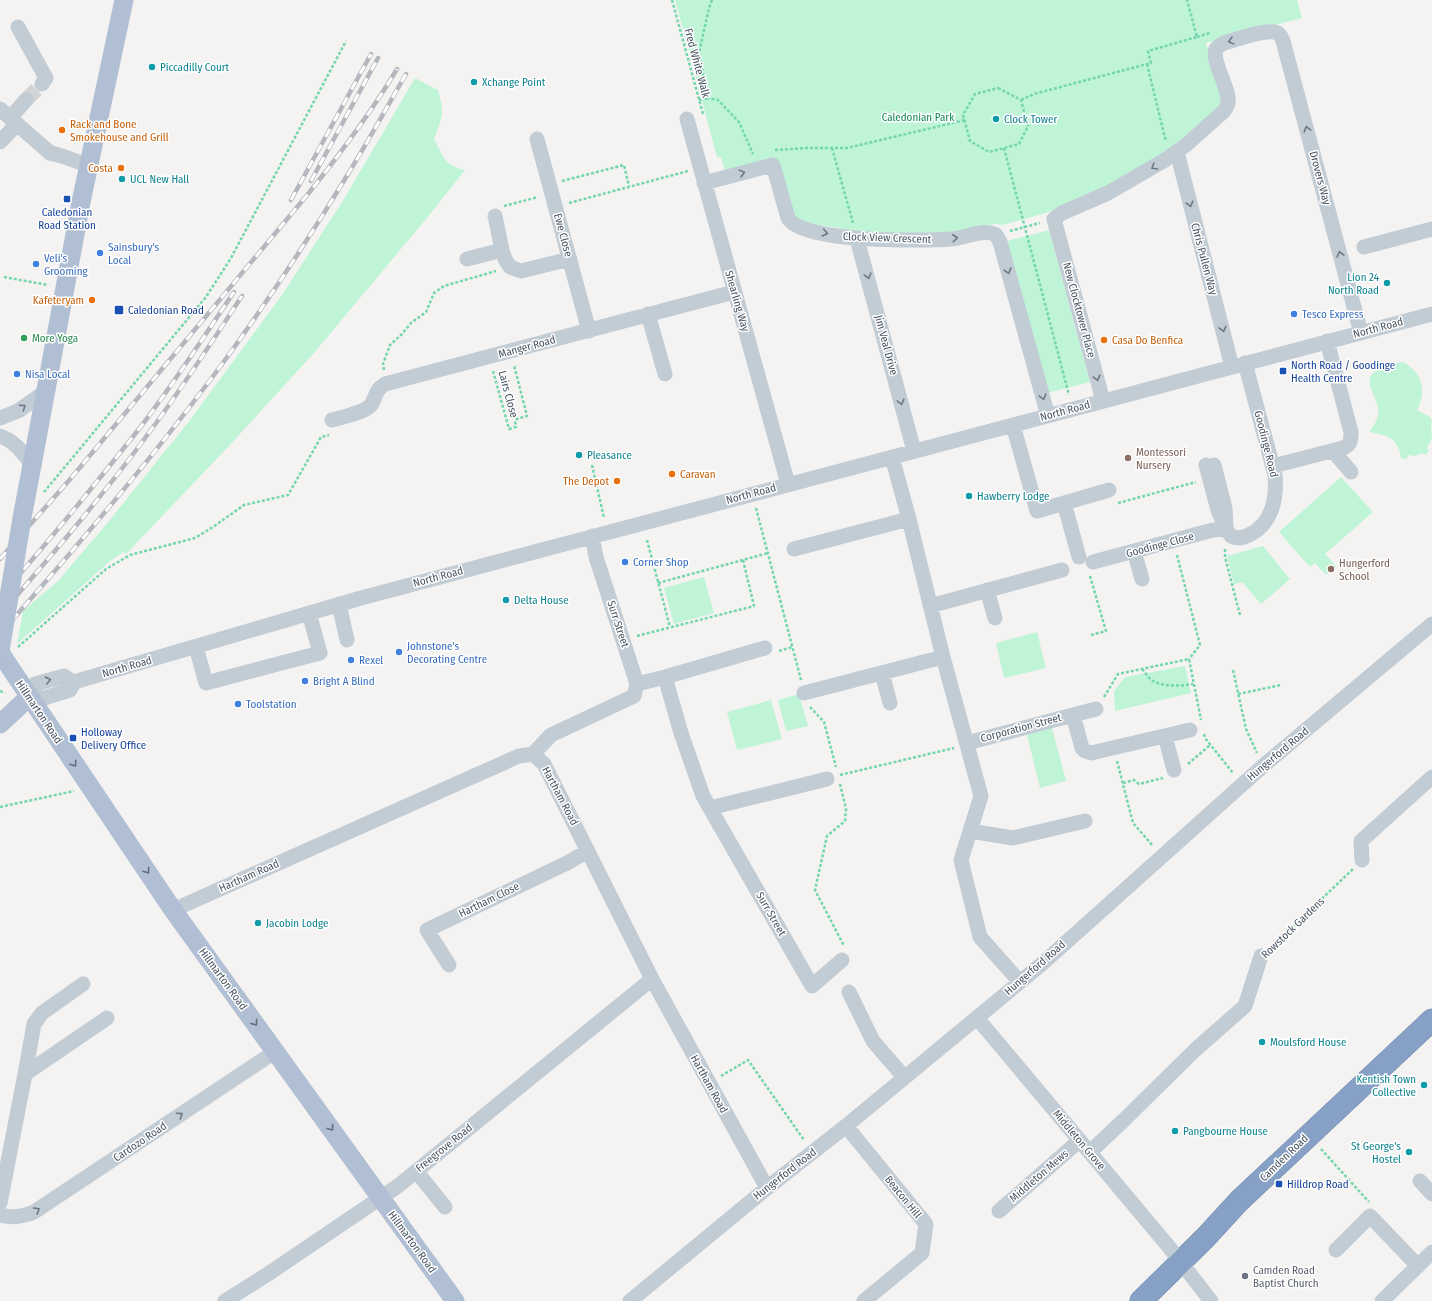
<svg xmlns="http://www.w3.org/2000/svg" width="1432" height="1301" font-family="'Fira Sans Condensed',sans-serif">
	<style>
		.green { fill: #bff4d7 }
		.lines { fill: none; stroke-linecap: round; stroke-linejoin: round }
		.minor-tunnel { stroke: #d2d3d5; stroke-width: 15; stroke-dasharray: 15 8; stroke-linecap: butt }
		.highway-casing { stroke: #728bb1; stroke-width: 23 }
		.path { stroke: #73d6ac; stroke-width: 2.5; stroke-dasharray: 3 2; stroke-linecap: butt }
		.minor { stroke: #c2ccd5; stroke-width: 15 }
		.major { stroke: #b0bfd3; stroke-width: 19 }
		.highway { stroke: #87a0c5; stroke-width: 22 }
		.rail-casing { stroke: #b4b7bd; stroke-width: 4.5 }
		.rail { stroke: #fff; stroke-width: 3; stroke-dasharray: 9; stroke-linecap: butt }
		.major-bridge { stroke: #b0bfd3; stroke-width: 19 }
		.oneway { stroke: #6d7884 }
		.oneway2 { stroke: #626f7e }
		.culture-dot { fill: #0f9aa8; stroke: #fff; stroke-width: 1.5 }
		.food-dot { fill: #e8710a; stroke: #fff; stroke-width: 1.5 }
		.transit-dot { fill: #1a4fb4; stroke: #fff; stroke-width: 1.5 }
		.shop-dot { fill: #3f7fe0; stroke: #fff; stroke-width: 1.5 }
		.leisure-dot { fill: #2e9e5b; stroke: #fff; stroke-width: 1.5 }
		.education-dot { fill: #8d6e63; stroke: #fff; stroke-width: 1.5 }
		.worship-dot { fill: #6b7280; stroke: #fff; stroke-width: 1.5 }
		.labels { text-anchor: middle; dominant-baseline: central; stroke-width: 3; stroke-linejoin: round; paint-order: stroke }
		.street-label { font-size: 11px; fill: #485462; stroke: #fff }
		.culture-label { font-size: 11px; fill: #0d838f; stroke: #fff; text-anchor: start }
		.park-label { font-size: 11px; fill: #0f8754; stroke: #fff }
		.food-label { font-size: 11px; fill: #c56008; stroke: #fff; text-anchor: start }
		.transit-label { font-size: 11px; fill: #164399; stroke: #fff; text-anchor: start }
		.shop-label { font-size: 11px; fill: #366cbe; stroke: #fff; text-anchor: start }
		.leisure-label { font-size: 11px; fill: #27864d; stroke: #fff; text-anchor: start }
		.education-label { font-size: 11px; fill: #785e54; stroke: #fff; text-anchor: start }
		.worship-label { font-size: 11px; fill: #5b616d; stroke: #fff; text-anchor: start }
	</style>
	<rect width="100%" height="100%" fill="#f5f3f2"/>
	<!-- green -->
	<path class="green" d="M675,0H1297L1302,18L1206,43L1222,99L1217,110L1151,163L1079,200L1046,213L1003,225L994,224L965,231L905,234L855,231L798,221L794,218L776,158L725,173L721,157H717Z
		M415,78L438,90C445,113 442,118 434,139C443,156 444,165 465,170L431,213L314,353L228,447L126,554L123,552L109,562L17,644L23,611L58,581L109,521L190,420L282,295L344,199Z
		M1049,230L1090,382L1047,393L1007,241Z
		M1403,362C1423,373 1427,391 1417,410L1430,417L1432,421L1431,427L1432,438L1427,448L1429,451L1425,455L1422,453L1415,456L1408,455L1407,459L1401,458C1399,438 1386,435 1369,432C1373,426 1378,421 1378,413C1379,404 1374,397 1371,389C1363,369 1389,364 1403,362Z
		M1341,477L1373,512L1325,554L1336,566L1326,575L1315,563L1310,567L1279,532Z
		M1263,546L1290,579L1261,604L1242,582L1234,584L1227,556Z
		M704,577L714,613L674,624L664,588Z
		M1037,632L1046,668L1004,678L996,643Z
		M1185,666L1191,693L1115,711L1114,691L1125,677Z
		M799,694L808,726L786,731L778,700Z
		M771,700L782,739L737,750L727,712Z
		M1052,728L1066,781L1040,788L1027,735Z"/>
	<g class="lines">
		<!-- minor-tunnel -->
		<path class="minor-tunnel" d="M26,100L42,84"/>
		<!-- highway casing -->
		<g class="highway-casing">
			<path id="highway" d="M1141,1301L1206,1237L1239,1201L1432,1020"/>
		</g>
		<!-- path -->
		<path class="path" d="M672,0L703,114H701
			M712,0L709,8L699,53L707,98L718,100L739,122L753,154
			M1197,37L1210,33
			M1147,64L1165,138L1167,140
			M998,88L1021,100L1028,126L1019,144L989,152L970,141L963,115L975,94Z
			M699,100L707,98
			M1021,100L1034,94L1151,63L1148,51L1197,37L1187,0
			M832,148L853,223
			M1004,148L1069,395
			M775,150L807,148H847L965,120
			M562,181L624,165L629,186
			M569,203L688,171
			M504,206L538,197
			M1010,231L1040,223
			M4,277L48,285
			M384,370L383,364L390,345L402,334L411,323L426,312L434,293L444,286L496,271
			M493,371L509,429L516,427L515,421L517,419L527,416L514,365
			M592,465L604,518
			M44,492L206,297L231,258L346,41
			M1118,503L1196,482
			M756,508L801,680
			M647,540L670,627
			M1225,549V557L1240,615
			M1177,555L1200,645L1189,659
			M1090,576L1106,631L1091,635
			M658,583L743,560
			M637,636L754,606L743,560L768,553
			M18,647L106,569L130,555L195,538L213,527L244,505L288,495L321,437L329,435
			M779,651L792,647
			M1142,669C1145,672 1149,679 1153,681C1164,687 1181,686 1193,684
			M1233,670L1246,729L1257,753
			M0,691L5,693
			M1238,694L1281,685
			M1104,697L1118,674L1189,659L1201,720
			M810,707L824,722L836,767
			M1204,734L1205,738L1233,773
			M1117,761L1133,823L1153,846
			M1188,764L1210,745
			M840,775L954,748
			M1123,783L1134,780L1139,784L1163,778
			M840,784L846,809L845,821L827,836L815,890L844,946
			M0,807L74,791
			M1271,947L1353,869
			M721,1076L748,1060L804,1140
			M1321,1149L1369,1202"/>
		<!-- minor -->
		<path class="minor" d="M18,27L46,78L42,84
			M0,109L50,153C63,155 75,162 89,165
			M10,118L26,100
			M687,119L788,484
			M537,139L589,331
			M0,142L17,124
			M1177,152L1232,367
			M704,183L773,165L788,218C802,243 923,241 951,239C965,238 984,228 996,235L1000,242L1048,416
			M495,216L502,250L505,259L510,267L521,271L570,259
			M857,239L914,451
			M1364,247L1432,229
			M467,259L502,250
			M648,314L665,374
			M1103,401L1054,219L1062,213L1108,193L1165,160L1186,145L1223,112C1225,110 1227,107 1228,104C1231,90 1211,62 1216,49C1218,46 1221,45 1224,43C1235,40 1267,28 1278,33C1280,35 1282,38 1283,41L1361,333
			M0,418L18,411L45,392
			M332,420C342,417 364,413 371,405C377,396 374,391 385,384L734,292
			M1013,425L1037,511L1109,490
			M0,436C15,441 23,453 32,465
			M1333,451L1351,472
			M892,457L909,519L943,657L981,796L961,860L980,937L1020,982
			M1206,465L1218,510L1226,529L1225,508L1214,465
			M1273,466L1343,448C1351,445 1351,440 1351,432L1327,341
			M1064,503L1079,557
			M592,536L596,557L637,684L665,677L681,733L703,796L812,986L842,960
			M794,549L909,519
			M1134,551L1142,579
			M1093,562L1213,530L1226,529L1231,536C1237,539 1243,538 1249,535C1272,524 1277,499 1275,475L1245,363
			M987,590L995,618
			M339,604L347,640
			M930,606L1062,570
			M196,647L206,683L320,653L309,613
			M882,673L890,703
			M665,677L765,648
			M73,682L64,676L35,684L29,697L44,698L70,690L74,682L361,598L1432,314
			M804,693L943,657
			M1073,715L1096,709
			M1165,736L1174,770
			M967,743L1073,715L1082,748L1085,751L1091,753L1190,730
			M533,754L551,735L634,696L637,684
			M710,808L827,779
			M970,831L1013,838L1085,821
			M1362,860L1361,841L1432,777
			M173,910L519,756L533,754L544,764L652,979L767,1188
			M449,965L427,930L567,863L588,851
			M849,992L873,1041L904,1077
			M977,1018L1169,1247L1211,1301
			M25,1074L34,1024L42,1013L83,984
			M846,1126L926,1224L922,1253L864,1301
			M1090,1152L1125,1119L1195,1050L1245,1006L1261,956
			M416,1171L445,1207
			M1420,1181L1432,1194
			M0,1203L25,1074L107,1018
			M999,1211L1079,1141
			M0,1215C13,1218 21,1217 34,1212L276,1051
			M1336,1250L1370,1216L1418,1266
			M225,1301L268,1274L398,1186L652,979
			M630,1301L767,1188L846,1126L1043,963L1263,766L1432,624
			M1382,1301L1432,1252"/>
		<!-- major -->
		<path class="major" d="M32,465L81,202L124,0
			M0,651L3,657L173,910L455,1301
			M0,724L29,697"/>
		<!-- highway -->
		<use href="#highway" class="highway"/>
		<!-- rail casing -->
		<g class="rail-casing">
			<path id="rail" d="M311,181L378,58
				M291,200L371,54
				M0,559L72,477L308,194C340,154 371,113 397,69
				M0,597C48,542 94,486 139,429C173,385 203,338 234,292
				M0,615C51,556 102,497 148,434C181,390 211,343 242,296
				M0,634C79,544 157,453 228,356C269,299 308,240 345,179C366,145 386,109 406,74"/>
		</g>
		<!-- rail -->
		<use href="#rail" class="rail"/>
		<!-- major-bridge -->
		<path class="major-bridge" d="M0,651L22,518L32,465"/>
	</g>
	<!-- one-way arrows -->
	<defs><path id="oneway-chevron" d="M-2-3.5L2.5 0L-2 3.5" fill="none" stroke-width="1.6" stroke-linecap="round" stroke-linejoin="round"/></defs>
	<g class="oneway">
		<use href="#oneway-chevron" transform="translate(1231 41) rotate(165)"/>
		<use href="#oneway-chevron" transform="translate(1307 129) rotate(-105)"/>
		<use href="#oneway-chevron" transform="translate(1154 167) rotate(149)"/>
		<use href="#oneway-chevron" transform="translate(742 173) rotate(-15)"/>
		<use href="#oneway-chevron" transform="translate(1190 204) rotate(75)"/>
		<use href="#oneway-chevron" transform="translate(825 233) rotate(12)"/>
		<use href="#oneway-chevron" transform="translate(955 238) rotate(-6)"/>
		<use href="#oneway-chevron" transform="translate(1340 254) rotate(-105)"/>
		<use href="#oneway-chevron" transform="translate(1008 271) rotate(74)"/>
		<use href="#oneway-chevron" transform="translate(868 276) rotate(75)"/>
		<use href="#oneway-chevron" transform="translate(1223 329) rotate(76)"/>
		<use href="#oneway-chevron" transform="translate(1097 378) rotate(75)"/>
		<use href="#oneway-chevron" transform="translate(1043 397) rotate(75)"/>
		<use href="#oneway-chevron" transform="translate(901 402) rotate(75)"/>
		<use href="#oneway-chevron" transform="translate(23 407) rotate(-34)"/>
		<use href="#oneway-chevron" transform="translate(48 680) rotate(-14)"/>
		<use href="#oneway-chevron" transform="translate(180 1115) rotate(-34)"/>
		<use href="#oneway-chevron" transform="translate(37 1210) rotate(-31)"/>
	</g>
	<g class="oneway2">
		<use href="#oneway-chevron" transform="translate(74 764) rotate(56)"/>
		<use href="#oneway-chevron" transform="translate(147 871) rotate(56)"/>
		<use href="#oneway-chevron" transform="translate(255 1023) rotate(54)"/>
		<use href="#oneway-chevron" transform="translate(331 1128) rotate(54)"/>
	</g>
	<!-- markers -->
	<g class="culture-dot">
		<circle cx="152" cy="67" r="4"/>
		<circle cx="474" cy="82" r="4"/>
		<circle cx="996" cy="119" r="4"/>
		<circle cx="122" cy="179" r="4"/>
		<circle cx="1387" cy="283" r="4"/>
		<circle cx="579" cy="455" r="4"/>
		<circle cx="969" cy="496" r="4"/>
		<circle cx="506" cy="600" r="4"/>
		<circle cx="258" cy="923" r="4"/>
		<circle cx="1262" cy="1042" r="4"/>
		<circle cx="1424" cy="1085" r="4"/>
		<circle cx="1175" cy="1131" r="4"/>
		<circle cx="1409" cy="1152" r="4"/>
	</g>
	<g class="food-dot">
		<circle cx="62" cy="130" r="4"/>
		<circle cx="121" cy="168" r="4"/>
		<circle cx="92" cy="300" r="4"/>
		<circle cx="1104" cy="340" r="4"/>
		<circle cx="672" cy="474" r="4"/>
		<circle cx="617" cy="481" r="4"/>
	</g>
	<g class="transit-dot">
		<rect x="63" y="195" width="8" height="8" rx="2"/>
		<rect x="114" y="305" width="10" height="10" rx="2"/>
		<rect x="1279" y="367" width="8" height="8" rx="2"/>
		<rect x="69" y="734" width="8" height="8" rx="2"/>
		<rect x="1275" y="1180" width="8" height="8" rx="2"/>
	</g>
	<g class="shop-dot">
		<circle cx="100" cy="253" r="4"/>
		<circle cx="36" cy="264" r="4"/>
		<circle cx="1294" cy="314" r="4"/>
		<circle cx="17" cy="374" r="4"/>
		<circle cx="625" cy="562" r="4"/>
		<circle cx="399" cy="652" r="4"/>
		<circle cx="351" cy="660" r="4"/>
		<circle cx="305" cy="681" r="4"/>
		<circle cx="238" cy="704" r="4"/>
	</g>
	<circle class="leisure-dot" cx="24" cy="338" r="4"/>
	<g class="education-dot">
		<circle cx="1128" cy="458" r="4"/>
		<circle cx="1331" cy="569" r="4"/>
	</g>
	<circle class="worship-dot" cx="1245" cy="1276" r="4"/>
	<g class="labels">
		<!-- street labels -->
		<g class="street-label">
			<text transform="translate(697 63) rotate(75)">Fred White Walk</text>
			<text transform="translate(1320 178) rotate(75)">Drovers Way</text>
			<text transform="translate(563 235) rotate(75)">Ewe Close</text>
			<text transform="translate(887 238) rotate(2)">Clock View Crescent</text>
			<text transform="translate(1204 259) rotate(75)">Chris Pullen Way</text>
			<text transform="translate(737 301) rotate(74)">Shearling Way</text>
			<text transform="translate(1079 310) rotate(75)">New Clocktower Place</text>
			<text transform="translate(1378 328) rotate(-15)">North Road</text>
			<text transform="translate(886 345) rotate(75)">Jim Veal Drive</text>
			<text transform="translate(527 347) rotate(-15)">Manger Road</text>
			<text transform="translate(508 394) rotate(75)">Lairs Close</text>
			<text transform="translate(1065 411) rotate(-15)">North Road</text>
			<text transform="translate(1266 444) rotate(76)">Goodinge Road</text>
			<text transform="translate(751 494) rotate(-15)">North Road</text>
			<text transform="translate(1160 545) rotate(-15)">Goodinge Close</text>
			<text transform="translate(438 577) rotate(-15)">North Road</text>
			<text transform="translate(618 624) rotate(72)">Surr Street</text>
			<text transform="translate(127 667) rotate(-16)">North Road</text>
			<text transform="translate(39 712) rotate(56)">Hillmarton Road</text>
			<text transform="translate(1021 728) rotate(-15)">Corporation Street</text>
			<text transform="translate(1278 754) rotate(-40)">Hungerford Road</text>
			<text transform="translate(560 796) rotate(62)">Hartham Road</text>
			<text transform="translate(249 876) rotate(-24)">Hartham Road</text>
			<text transform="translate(489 900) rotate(-26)">Hartham Close</text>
			<text transform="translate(771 914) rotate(60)">Surr Street</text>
			<text transform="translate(1293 928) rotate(-44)">Rowstock Gardens</text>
			<text transform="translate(1035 968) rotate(-41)">Hungerford Road</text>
			<text transform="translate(223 979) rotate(54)">Hillmarton Road</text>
			<text transform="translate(709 1084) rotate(61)">Hartham Road</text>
			<text transform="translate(1079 1140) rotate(50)">Middleton Grove</text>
			<text transform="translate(140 1142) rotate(-34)">Cardozo Road</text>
			<text transform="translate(444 1148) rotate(-39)">Freegrove Road</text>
			<text transform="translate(1284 1158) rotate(-44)">Camden Road</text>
			<text transform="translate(785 1174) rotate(-38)">Hungerford Road</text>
			<text transform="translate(1039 1176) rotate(-41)">Middleton Mews</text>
			<text transform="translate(903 1197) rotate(51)">Beacon Hill</text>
			<text transform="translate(412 1242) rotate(54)">Hillmarton Road</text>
		</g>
		<!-- culture labels -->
		<g class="culture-label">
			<text x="160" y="67">Piccadilly Court</text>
			<text x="482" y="82">Xchange Point</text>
			<text x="1004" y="119">Clock Tower</text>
			<text x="130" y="179">UCL New Hall</text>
			<text x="1379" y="277" text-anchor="end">Lion 24<tspan x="1379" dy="13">North Road</tspan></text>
			<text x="587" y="455">Pleasance</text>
			<text x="977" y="496">Hawberry Lodge</text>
			<text x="514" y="600">Delta House</text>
			<text x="266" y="923">Jacobin Lodge</text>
			<text x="1270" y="1042">Moulsford House</text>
			<text x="1416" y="1079" text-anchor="end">Kentish Town<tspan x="1416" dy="13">Collective</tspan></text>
			<text x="1183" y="1131">Pangbourne House</text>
			<text x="1401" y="1146" text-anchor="end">St George's<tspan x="1401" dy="13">Hostel</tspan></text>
		</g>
		<!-- park labels -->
		<g class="park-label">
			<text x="918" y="117">Caledonian Park</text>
		</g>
		<!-- food labels -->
		<g class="food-label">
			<text x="70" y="124">Rack and Bone<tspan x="70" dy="13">Smokehouse and Grill</tspan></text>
			<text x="113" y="168" text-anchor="end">Costa</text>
			<text x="84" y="300" text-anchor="end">Kafeteryam</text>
			<text x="1112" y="340">Casa Do Benfica</text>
			<text x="680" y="474">Caravan</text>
			<text x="609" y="481" text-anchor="end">The Depot</text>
		</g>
		<!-- transit labels -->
		<g class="transit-label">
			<text x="67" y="212" text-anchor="middle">Caledonian<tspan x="67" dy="13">Road Station</tspan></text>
			<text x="128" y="310">Caledonian Road</text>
			<text x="1291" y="365">North Road / Goodinge<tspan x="1291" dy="13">Health Centre</tspan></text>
			<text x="81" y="732">Holloway<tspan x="81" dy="13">Delivery Office</tspan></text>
			<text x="1287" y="1184">Hilldrop Road</text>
		</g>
		<!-- shop labels -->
		<g class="shop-label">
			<text x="108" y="247">Sainsbury's<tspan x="108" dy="13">Local</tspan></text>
			<text x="44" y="258">Veli's<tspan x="44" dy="13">Grooming</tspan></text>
			<text x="1302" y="314">Tesco Express</text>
			<text x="25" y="374">Nisa Local</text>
			<text x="633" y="562">Corner Shop</text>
			<text x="407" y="646">Johnstone's<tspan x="407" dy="13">Decorating Centre</tspan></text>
			<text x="359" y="660">Rexel</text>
			<text x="313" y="681">Bright A Blind</text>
			<text x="246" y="704">Toolstation</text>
		</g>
		<!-- leisure labels -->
		<g class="leisure-label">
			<text x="32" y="338">More Yoga</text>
		</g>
		<!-- education labels -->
		<g class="education-label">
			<text x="1136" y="452">Montessori<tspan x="1136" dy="13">Nursery</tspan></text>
			<text x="1339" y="563">Hungerford<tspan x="1339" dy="13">School</tspan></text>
		</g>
		<!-- worship labels -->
		<g class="worship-label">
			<text x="1253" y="1270">Camden Road<tspan x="1253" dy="13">Baptist Church</tspan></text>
		</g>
	</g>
</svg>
